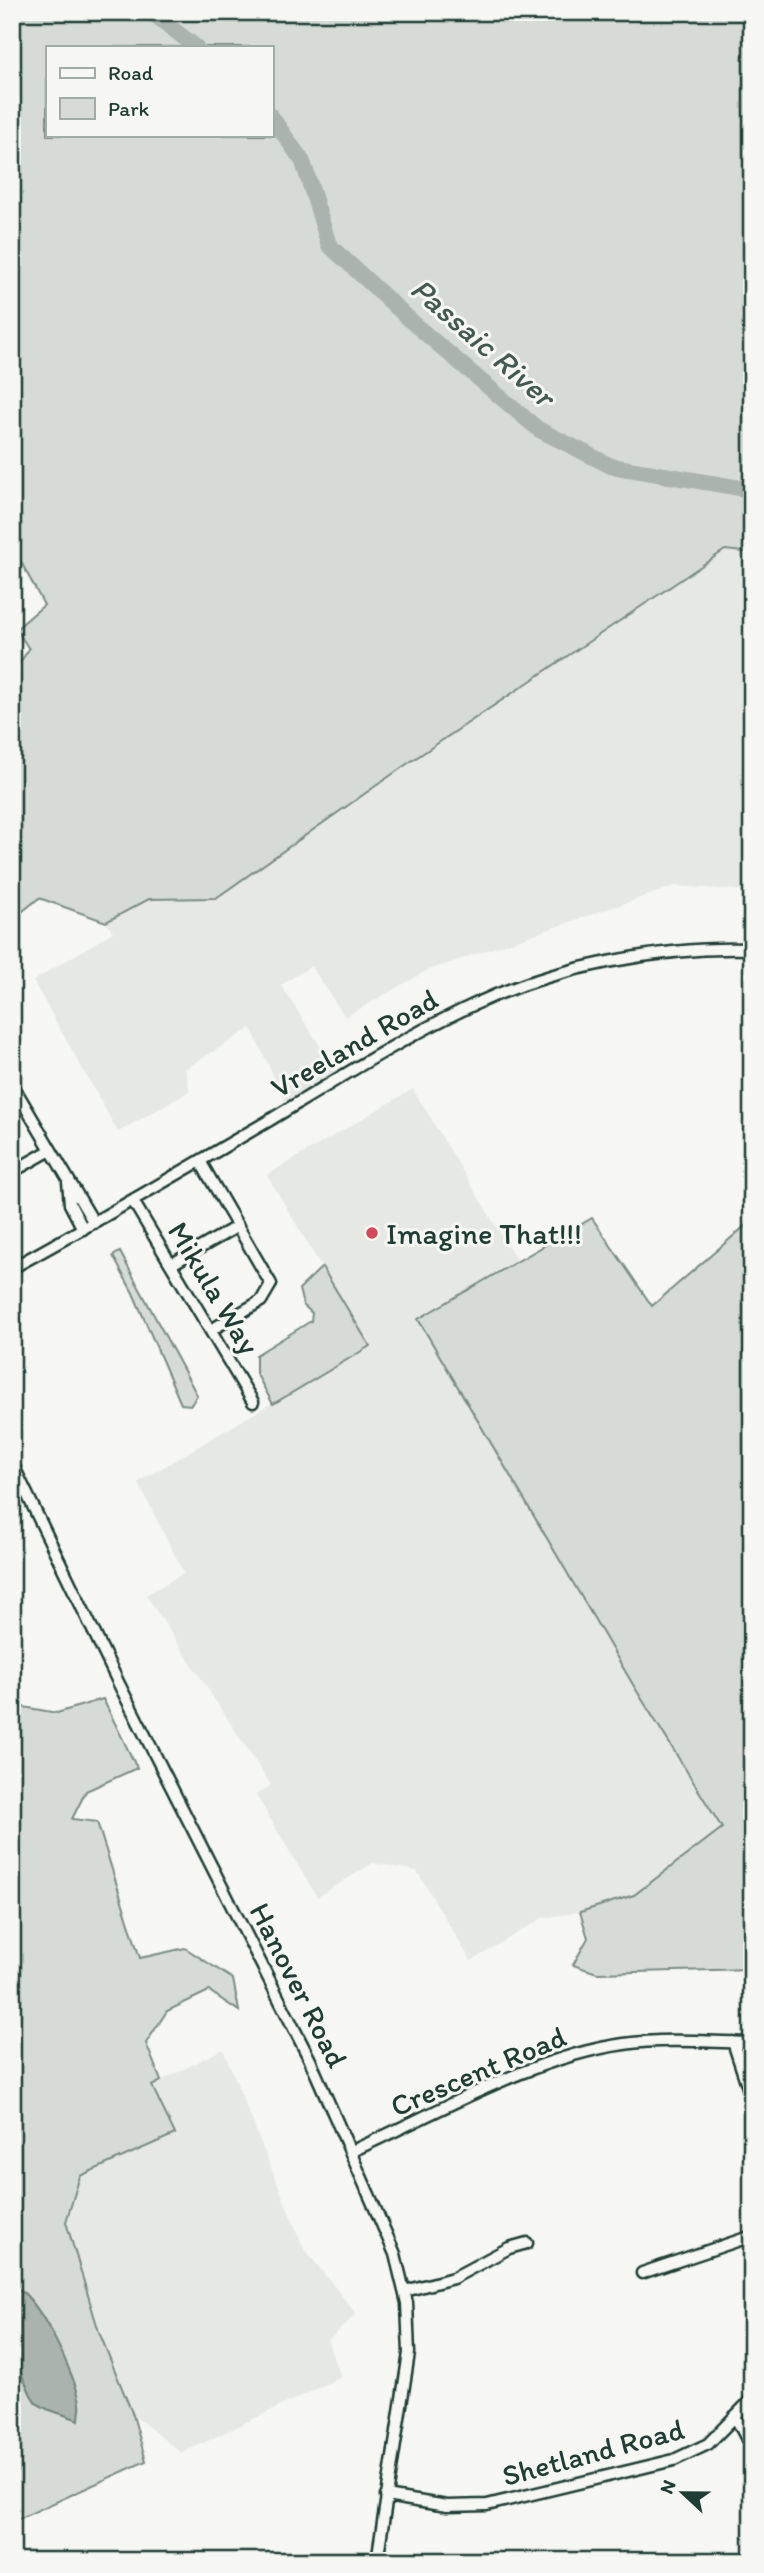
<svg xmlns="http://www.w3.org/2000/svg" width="764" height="2573" font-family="Itim,sans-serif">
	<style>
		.built { fill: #e6e8e4 }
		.green { fill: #d6dbd6; stroke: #7a8c85; stroke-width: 2; fill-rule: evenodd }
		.water { fill: #aab3ae; stroke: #72847d; stroke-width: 2 }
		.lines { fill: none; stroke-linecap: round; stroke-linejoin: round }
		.river { stroke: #aab3ae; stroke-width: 16 }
		.minor-casing { stroke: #1f3d34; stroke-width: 15 }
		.minor { stroke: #f6f6f2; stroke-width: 10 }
		.poi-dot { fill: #d1495b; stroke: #f6f6f2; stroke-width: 2.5 }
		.labels { text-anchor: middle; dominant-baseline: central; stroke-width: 6; stroke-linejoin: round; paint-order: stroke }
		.street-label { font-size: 30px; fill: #1f3d34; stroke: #f6f6f2 }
		.poi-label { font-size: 30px; fill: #1f3d34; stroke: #f6f6f2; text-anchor: start }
		.water-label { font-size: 32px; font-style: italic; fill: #425a52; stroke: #f6f6f2 }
	</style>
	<rect width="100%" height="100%" fill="#f6f6f2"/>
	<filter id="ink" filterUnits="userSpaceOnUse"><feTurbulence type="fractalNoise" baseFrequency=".0143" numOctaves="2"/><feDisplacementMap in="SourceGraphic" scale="14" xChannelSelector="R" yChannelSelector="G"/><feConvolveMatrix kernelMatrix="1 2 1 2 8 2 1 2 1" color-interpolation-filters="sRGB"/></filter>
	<g filter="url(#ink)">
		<!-- built -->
		<path class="built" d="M725,550L752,553V891L675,886L426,971L345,1017L311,966L281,985L340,1078L288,1107L251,1028L185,1069L190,1091L118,1132L33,981L113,932L106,922L149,899L217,898L407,764Z
			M413,1089L517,1261L419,1319L635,1688L722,1829L634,1895L580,1912L542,1918L471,1961L417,1871L373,1863L317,1897L256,1795L271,1785L146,1595L184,1573L138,1482L369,1346L267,1175Z
			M223,2049L303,2247L356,2314L328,2341L341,2377L182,2453L133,2415L99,2332L66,2222L80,2176L175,2134L151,2086Z"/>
		<!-- green -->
		<path class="green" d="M12,12H752V553L725,550L407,764L216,898L149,899L106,922L39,898L12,920V674L29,649L16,629L44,605L12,545ZM47,47H271V135H47Z
			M592,1218L652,1306L752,1220V1969L597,1973L573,1965L588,1938L580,1912L634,1895L722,1828L635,1688L418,1319Z
			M120,1252L197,1395L191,1405L181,1404L133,1293L113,1256Z
			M322,1267L370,1346L273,1404L256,1373V1355L311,1321L312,1313L303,1305L299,1289Z
			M103,1699L137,1768L86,1791L72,1819L97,1822L140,1958L185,1948L233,1979L239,2011L209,1991L167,2011L146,2043L161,2081L152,2086L175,2134L80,2176L66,2222L99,2332L133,2415L146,2461L12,2522V1705L57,1713Z"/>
		<!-- water -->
		<path class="water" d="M12,2286C37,2291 77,2379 80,2403C81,2408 79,2415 79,2420L47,2409L36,2403L31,2395L12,2354Z"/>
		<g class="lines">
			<!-- river -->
			<path class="river" d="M151,12L196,47
				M271,116L303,162L329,245L420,329L538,429L611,466L752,490"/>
			<!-- minor casing -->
			<g class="minor-casing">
				<path id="minor" d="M12,1084L94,1223
					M200,1161L271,1284L261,1301L211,1330
					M12,1172L49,1151
					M68,1182L70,1204L83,1229
					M133,1201L253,1402
					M172,1264L238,1226
					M12,1268C99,1221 184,1170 270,1120C336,1080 402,1038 473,1005C554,967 663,946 752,949
					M12,1463L120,1686L310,2060L395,2254L407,2303L409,2353L377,2561
					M733,2042L752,2100
					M352,2151C437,2113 531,2057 624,2044C666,2038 710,2042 752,2043
					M642,2273L752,2236
					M405,2291L453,2278L509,2248L527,2243
					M735,2416L752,2449
					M386,2496L447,2506L487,2505L674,2460L708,2444L752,2399"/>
			</g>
			<!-- minor -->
			<use href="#minor" class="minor"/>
		</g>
	</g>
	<!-- markers -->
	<circle class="poi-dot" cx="372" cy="1233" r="7"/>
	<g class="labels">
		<!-- street labels -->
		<g class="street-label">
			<text transform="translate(354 1043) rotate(-30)">Vreeland Road</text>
			<text transform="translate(214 1288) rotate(59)">Mikula Way</text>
			<text transform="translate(299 1985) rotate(63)">Hanover Road</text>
			<text transform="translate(478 2071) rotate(-23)">Crescent Road</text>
			<text transform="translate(593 2452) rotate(-15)">Shetland Road</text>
		</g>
		<!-- poi labels -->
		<g class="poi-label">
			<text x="386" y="1233">Imagine That!!!</text>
		</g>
		<!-- water labels -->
		<g class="water-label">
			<text transform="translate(483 342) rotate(41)">Passaic River</text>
		</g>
	</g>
	<!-- margin -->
	<rect width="764" height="2573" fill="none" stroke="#f6f6f2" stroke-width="42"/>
	<rect x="21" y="21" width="722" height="2531" fill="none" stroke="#1f3d34" stroke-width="2.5" filter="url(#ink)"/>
	<!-- legend -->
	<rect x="46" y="46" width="228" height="91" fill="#f6f6f2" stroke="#a0aca6" stroke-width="2"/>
	<rect x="60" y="68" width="35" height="10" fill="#f6f6f2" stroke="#a0aca6" stroke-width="2"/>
	<text x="108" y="80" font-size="21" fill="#1f3d34">Road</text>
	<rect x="60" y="98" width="35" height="21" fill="#d6dbd6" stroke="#a0aca6" stroke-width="2"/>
	<text x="108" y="116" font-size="21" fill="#1f3d34">Park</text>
	<!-- north arrow -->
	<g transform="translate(683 2493) rotate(292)" stroke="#f6f6f2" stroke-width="5" paint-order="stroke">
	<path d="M0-5L12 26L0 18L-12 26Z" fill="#1f3d34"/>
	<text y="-10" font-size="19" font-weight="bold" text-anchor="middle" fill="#1f3d34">N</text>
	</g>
</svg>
